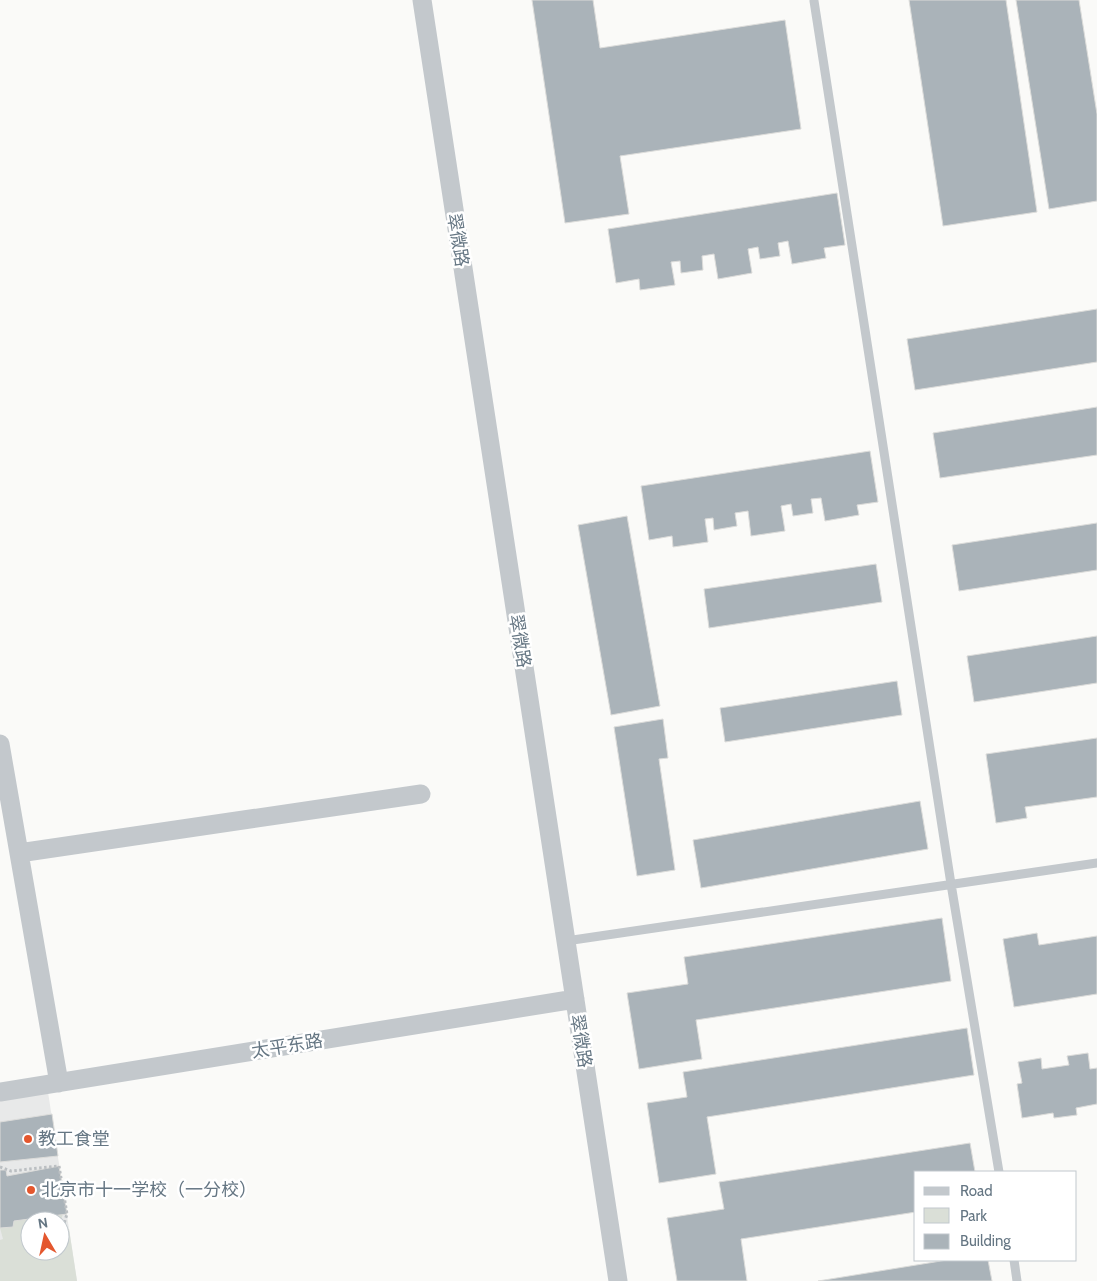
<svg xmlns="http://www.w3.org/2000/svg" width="1097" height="1281" font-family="Cabin,'Noto Sans SC',sans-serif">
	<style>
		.built { fill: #e8e9e9; fill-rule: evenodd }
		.green { fill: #dadfd7 }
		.building { fill: #aab3b9; stroke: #dcdcda }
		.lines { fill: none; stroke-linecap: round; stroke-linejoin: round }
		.path { stroke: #bbbfc2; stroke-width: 3; stroke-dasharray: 2.5 2.5; stroke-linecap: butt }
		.service { stroke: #c3c8cc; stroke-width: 9 }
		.minor { stroke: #c3c8cc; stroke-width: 19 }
		.poi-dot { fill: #e4572e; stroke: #fff; stroke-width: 2 }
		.labels { text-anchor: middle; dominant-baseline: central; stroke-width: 5; stroke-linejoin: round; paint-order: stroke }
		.street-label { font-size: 18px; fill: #657683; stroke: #fff }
		.poi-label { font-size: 18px; fill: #657683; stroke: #fff; text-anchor: start }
	</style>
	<rect width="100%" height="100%" fill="#fafaf8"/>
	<!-- built -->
	<path class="built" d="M48,1092L77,1281H0V1100ZM30,1221H60V1251H30Z"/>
	<!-- green -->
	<path class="green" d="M63,1214L60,1223V1221H30V1251H60V1230L69,1229L77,1281H0V1240L3,1239L0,1228L13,1227L14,1221Z"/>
	<!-- building -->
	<path class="building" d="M532,0H593L600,48L785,20L801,129L620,156L629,214L565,223Z
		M909,0H1006L1037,212L943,226Z
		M1016,0H1079L1097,114V201L1049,209Z
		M837,193L845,245L824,248L826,258L792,264L788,241L778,243L780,256L760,259L758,247L748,249L752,273L718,279L714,254L702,256L703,270L681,273L680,261L671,262L675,285L640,290L639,279L616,283L608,229Z
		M1097,309V362L915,390L907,339Z
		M1097,407V455L940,478L933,433Z
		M870,451L878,502L857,505L859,515L825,521L821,498L811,499L813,513L793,516L791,504L781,506L785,531L751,536L748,511L735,513L737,526L714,530L713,518L705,519L708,542L673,547L672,536L649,540L641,486Z
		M627,516L660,706L611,715L578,525Z
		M1097,523V570L959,591L952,545Z
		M876,564L882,602L709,628L704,589Z
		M1097,636V683L974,702L967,656Z
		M897,681L902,715L725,742L720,708Z
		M663,719L668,758L659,759L675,870L637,876L614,727Z
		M1097,738V797L1025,807L1027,818L996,823L986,754Z
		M920,801L928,849L701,888L693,840Z
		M942,918L951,981L696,1020L702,1059L639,1069L627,993L688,984L684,957Z
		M1037,933L1039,945L1097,936V994L1014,1007L1003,939Z
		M967,1028L974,1075L707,1117L716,1174L659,1183L647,1103L687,1097L683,1072Z
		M1088,1053L1090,1069L1097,1068V1104L1076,1108L1077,1115L1054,1118L1053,1113L1022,1118L1017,1084L1022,1083L1018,1062L1041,1058L1042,1069L1069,1065L1067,1056Z
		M52,1114L58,1156L0,1162V1122Z
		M970,1143L975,1172H916V1212L741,1239L747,1281H677L667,1218L724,1209L719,1182Z
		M59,1166L67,1214L14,1221L13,1227L0,1228V1170H6L7,1176Z
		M947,1260H988L992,1281H818Z"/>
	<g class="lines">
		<!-- path -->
		<path class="path" d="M0,1167L11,1171L59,1166L67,1214L62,1230"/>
		<!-- service -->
		<path class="service" d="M814,1L951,884L999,1172
			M566,941L1097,863
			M1014,1260L1017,1281"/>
		<!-- minor -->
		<path class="minor" d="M422,0L618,1281
			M0,744L59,1083
			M19,853L421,794
			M0,1092L575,999"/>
	</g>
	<!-- markers -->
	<g class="poi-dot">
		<circle cx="28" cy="1139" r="5"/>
		<circle cx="31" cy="1190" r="5"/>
	</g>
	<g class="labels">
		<!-- street labels -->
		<g class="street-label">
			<text transform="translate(458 240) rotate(81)">翠微路</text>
			<text transform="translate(520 641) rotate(81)">翠微路</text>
			<text transform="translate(581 1041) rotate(81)">翠微路</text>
			<text transform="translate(287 1046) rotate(-9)">太平东路</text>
		</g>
		<!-- poi labels -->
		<g class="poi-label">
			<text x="38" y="1139">教工食堂</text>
			<text x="41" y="1190">北京市十一学校（一分校）</text>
		</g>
	</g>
	<!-- legend -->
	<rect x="914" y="1171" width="162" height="90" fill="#ffffff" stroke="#c1c8cd"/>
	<rect x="924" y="1187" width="25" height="8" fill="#c3c8cc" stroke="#c1c8cd"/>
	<text x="960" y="1196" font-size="15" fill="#657683">Road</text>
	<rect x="924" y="1208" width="25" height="15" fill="#dadfd7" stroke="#c1c8cd"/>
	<text x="960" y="1221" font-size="15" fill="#657683">Park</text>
	<rect x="924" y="1234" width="25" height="15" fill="#aab3b9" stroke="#c1c8cd"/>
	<text x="960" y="1246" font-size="15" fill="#657683">Building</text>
	<!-- north arrow -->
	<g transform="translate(45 1236) rotate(351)"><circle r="24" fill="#ffffff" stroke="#c1c8cd"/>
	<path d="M0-4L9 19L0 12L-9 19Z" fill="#e4572e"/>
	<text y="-8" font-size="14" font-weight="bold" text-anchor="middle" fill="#657683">N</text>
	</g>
</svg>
